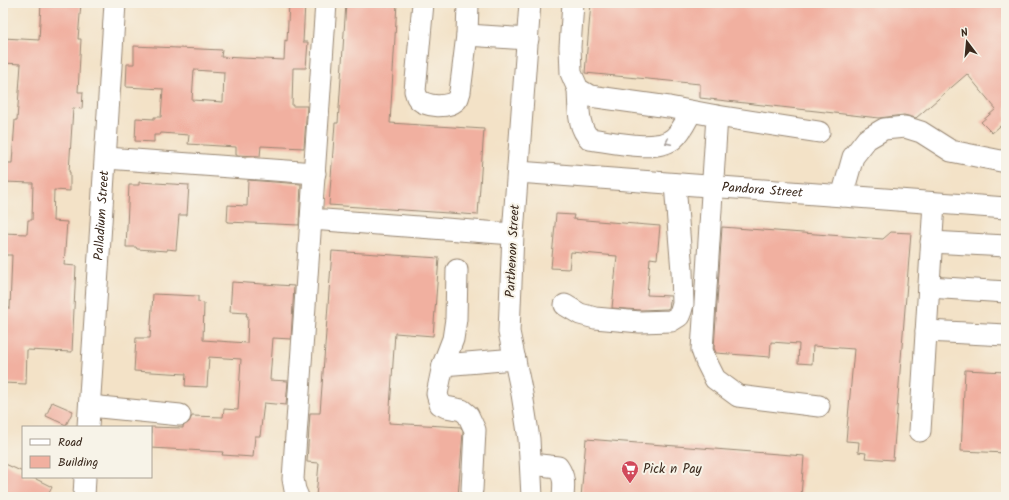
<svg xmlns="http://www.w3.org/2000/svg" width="1009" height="500" font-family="Kalam,sans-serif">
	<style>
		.building { fill: #f1b0a0; fill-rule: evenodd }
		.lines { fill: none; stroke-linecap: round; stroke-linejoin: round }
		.minor-casing { stroke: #978672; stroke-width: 23 }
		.minor { stroke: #fff; stroke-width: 21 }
		.oneway { stroke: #a79f9a }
		.labels { text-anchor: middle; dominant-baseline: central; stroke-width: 4; stroke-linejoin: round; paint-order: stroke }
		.street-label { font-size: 13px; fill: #3b2a1e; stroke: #f7f3e8 }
		.poi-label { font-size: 13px; fill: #3b2a1e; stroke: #f7f3e8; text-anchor: start }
	</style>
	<rect width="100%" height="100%" fill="#f7f3e8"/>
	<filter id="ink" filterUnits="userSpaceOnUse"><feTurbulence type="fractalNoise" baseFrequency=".025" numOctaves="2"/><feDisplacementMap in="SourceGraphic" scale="8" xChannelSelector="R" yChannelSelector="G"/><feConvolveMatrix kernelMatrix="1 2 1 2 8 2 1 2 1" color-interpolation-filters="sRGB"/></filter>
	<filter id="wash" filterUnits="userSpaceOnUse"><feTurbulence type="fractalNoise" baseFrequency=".012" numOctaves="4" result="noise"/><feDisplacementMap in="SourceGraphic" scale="16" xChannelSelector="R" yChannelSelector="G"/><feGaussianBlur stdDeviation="0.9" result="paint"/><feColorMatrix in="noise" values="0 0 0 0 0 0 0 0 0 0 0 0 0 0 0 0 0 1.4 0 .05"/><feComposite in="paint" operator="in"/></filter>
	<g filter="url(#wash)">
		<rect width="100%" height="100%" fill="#f3e2c7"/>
		<g id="blocks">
			<!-- building -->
			<path class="building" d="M41,3H81L78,39H81L78,92H83L82,109L73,108L69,172H70V191L54,190L53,221L67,222L64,265L76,266L72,352L27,350L26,384L3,383V308H10L12,255H3V233L27,234L28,220H32L33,183L4,182L5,163H12L15,120H17L21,64L3,63V38L39,40Z
				M289,3H305L303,42H308L306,68H293L292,106H307L304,148L261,146L260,156L236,155V147L188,144L189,135L161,133L160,135H154V142L135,141L136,118L154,119V117H161L163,89L126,87L127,64H134V46L222,50L221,57L284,60L285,40L287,41ZM194,70L224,72L223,102L192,100Z
				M346,3H397L390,123L484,129L478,215L329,205L335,123H338Z
				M591,3H1006V121L992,133L981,122L996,109L967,74L916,118L904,115L879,118L700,98V84L585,73Z
				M248,180L301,184L299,225L227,222L228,205L247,206Z
				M139,182L189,185L187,215H179L176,250L167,249V251L137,249L136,247H126L129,185H139Z
				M556,214L574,215L573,219L660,226L657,259L650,258L647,295L671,296L669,308L667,309L640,310L612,308L617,256L571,252L569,269L551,268Z
				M722,227L883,239L891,232L911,233L893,460L865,458L866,453L858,452L859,442L846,441L854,349L813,346L812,364L798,363L799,344L771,342L770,357L716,353L714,348Z
				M332,251L439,258L433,336L395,333L389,423L461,427L463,432L458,497H316L319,463L307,462L310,413H320Z
				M232,282L294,286L291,339L273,338L270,380L288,381L286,405L264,403L260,436H255L253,457L222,455L223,452L151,448V427L183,428V426L189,422L192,416L223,417L224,409L238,410L241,359L209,357L207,387L185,386L186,374L134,371L136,338H150L153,294L198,296V302L204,303L203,340L247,343L248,316H246L247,313L230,312Z
				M965,370L1006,372V453L961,451Z
				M52,402L73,411L66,425L46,416Z
				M586,439L804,456L801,497H581Z
				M3,463L23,472V477H32L52,487L47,497H3Z"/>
		</g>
	</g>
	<g filter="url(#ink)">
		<use href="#blocks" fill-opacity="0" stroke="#978672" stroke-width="1"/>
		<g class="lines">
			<!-- minor casing -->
			<g class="minor-casing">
				<g id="minor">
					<path d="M326,3L311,219L513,234"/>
					<path d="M423,3L415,91C416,93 416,95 417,97C423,108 452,109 458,98C459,96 459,94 460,92L467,35L468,3"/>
					<path d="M530,3L513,234L509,332L522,394L529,439L532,497"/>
					<path d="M573,3L570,47L571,73L578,89L590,96L669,107L717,116L702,350L706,361L715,379L738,396L819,406"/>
					<path d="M467,35L528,39"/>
					<path d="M578,89C579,106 577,127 590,139C612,142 658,153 674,138C682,131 686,121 691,112"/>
					<path d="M717,116L819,132"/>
					<path d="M106,158L315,173"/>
					<path id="s1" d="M518,172L1006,208"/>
					<path d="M842,196L853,157L867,139L884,129L905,127L921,132L951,151L1006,162"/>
					<path d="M931,242L1006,246"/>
					<path d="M457,270L456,319L453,339L443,365L437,394L440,404L446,407L462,410L468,415L475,430L472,490"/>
					<path d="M929,287L1006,292"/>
					<path d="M565,305L580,314L595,318L640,322L671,321L679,316L681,311L683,304L682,271L675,184"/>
					<path d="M926,331L1006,335"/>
					<path d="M443,365L515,359"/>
					<path d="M90,406L180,415"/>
					<path id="s2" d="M88,427L115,3"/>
					<path d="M920,431L934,203"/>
					<path d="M531,464L558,467C565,477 564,485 563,497"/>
					<path d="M84,497L85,477"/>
					<path d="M298,497L295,490L293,479L311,219"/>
				</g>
			</g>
			<!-- minor -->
			<use href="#minor" class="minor"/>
		</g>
		<!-- one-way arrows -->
		<defs><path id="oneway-chevron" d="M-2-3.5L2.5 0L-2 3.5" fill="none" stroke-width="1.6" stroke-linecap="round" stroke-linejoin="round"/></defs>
		<use class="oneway" href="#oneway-chevron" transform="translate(668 142) rotate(154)"/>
	</g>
	<!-- icons -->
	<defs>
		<g id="supermarket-pin" transform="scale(0.9)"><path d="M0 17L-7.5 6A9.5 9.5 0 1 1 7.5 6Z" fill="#d1495b" stroke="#f7f3e8"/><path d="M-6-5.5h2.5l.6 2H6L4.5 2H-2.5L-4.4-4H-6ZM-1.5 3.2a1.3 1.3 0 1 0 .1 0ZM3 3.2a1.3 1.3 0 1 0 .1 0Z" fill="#fff"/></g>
	</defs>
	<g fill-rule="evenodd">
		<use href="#supermarket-pin" x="630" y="469"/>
	</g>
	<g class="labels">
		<!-- street labels -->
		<g class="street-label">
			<text stroke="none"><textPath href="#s1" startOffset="245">Pandora Street</textPath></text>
			<text stroke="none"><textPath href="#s2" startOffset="212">Palladium Street</textPath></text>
			<text transform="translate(513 251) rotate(-87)">Parthenon Street</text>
		</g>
		<!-- poi labels -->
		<g class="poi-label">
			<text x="643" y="469">Pick n Pay</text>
		</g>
	</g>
	<!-- margin -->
	<rect width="1009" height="500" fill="none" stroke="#f7f3e8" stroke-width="16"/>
	<!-- legend -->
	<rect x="22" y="426" width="130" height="52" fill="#f7f3e8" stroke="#aca397"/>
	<rect x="30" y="439" width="20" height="6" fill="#ffffff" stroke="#aca397"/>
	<text x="58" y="446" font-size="12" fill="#3b2a1e">Road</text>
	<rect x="30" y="456" width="20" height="12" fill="#f1b0a0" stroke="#aca397"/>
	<text x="58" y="466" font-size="12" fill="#3b2a1e">Building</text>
	<!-- north arrow -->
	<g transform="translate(967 42) rotate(344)" stroke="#f7f3e8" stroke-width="3" paint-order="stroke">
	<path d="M0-3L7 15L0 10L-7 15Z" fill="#3b2a1e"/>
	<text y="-6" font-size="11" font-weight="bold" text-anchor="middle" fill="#3b2a1e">N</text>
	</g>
</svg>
